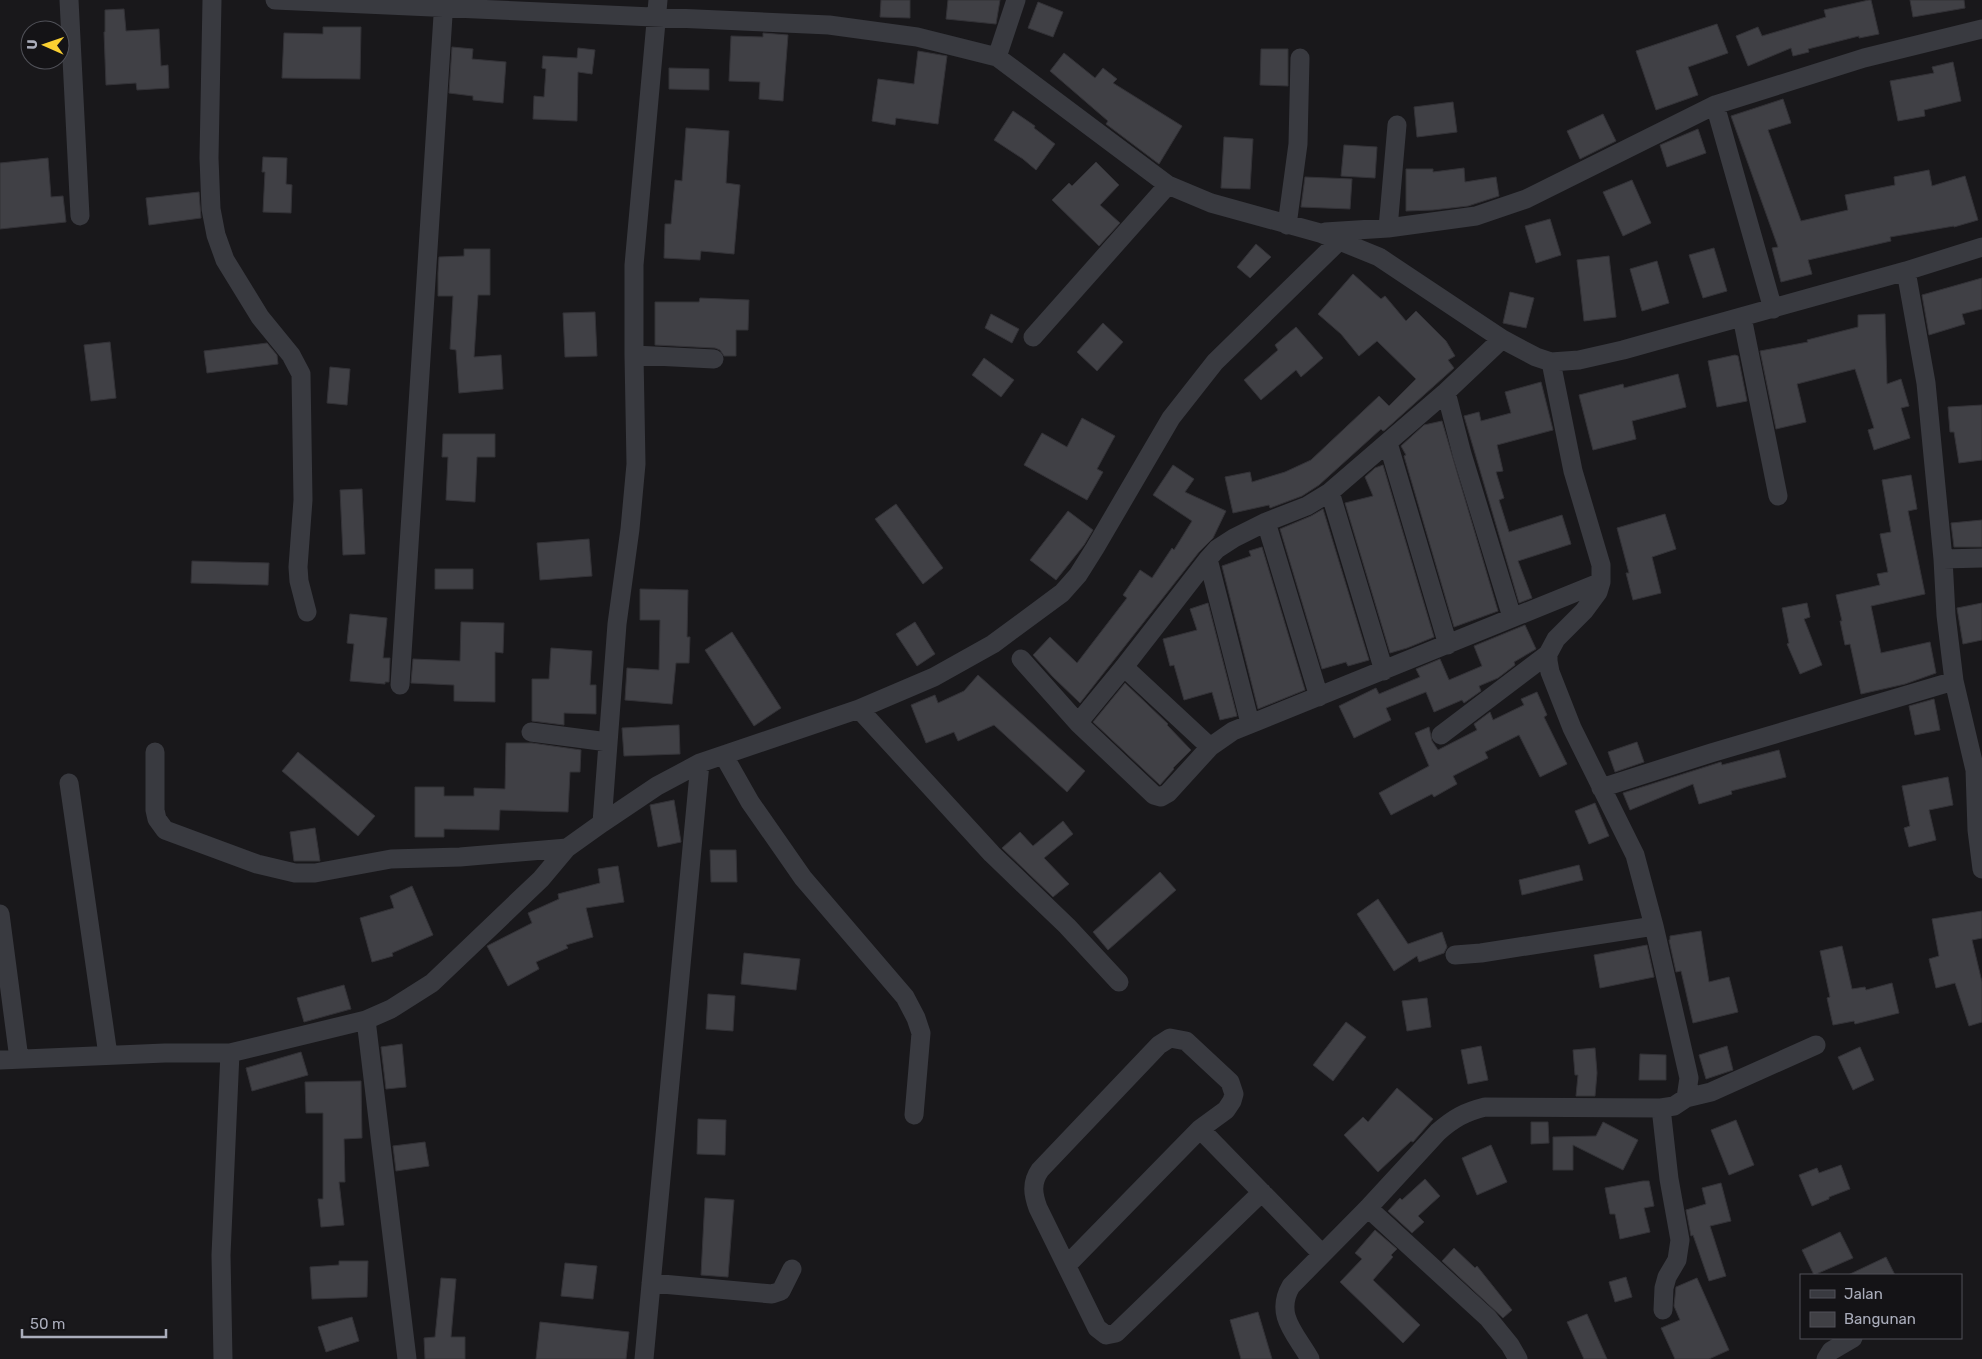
<svg xmlns="http://www.w3.org/2000/svg" width="1982" height="1359" font-family="Rubik,sans-serif">
	<style>
		.building { fill: #404045; stroke: #333237 }
		.lines { fill: none; stroke-linecap: round; stroke-linejoin: round }
		.minor { stroke: #393a40; stroke-width: 19 }
	</style>
	<rect width="100%" height="100%" fill="#19181b"/>
	<!-- building -->
	<path class="building" d="M881,0H910V18L880,17Z
		M948,0H1000L996,24L946,19Z
		M1869,0H1871L1879,34L1859,38V36L1808,49L1809,52L1793,56L1791,48L1748,66L1736,36L1758,27L1762,36L1826,17L1824,10Z
		M1910,0H1964L1965,8L1913,17Z
		M1038,2L1063,12L1053,37L1028,28Z
		M124,9L126,31L159,29L161,66L168,65L169,88L137,90L136,83L106,85L104,32H105V10Z
		M1717,24L1728,53L1688,67L1698,95L1656,110L1636,51Z
		M323,27H361L360,79L282,78L284,33L323,34Z
		M763,33L788,35L783,101L759,99L760,82L729,81L731,36L763,37Z
		M452,47L473,49L472,59L506,62L503,103L473,100V96L449,93Z
		M578,48L595,50L592,74L578,72L577,121L533,119L534,96L544,97L546,69L542,68L543,56L577,58Z
		M1261,49H1288V86L1260,85Z
		M918,51L947,56L938,124L896,118L895,125L872,121L878,79L914,84Z
		M1064,53L1095,78L1103,68L1117,79L1113,83L1182,126L1159,164L1106,124L1108,121L1050,71Z
		M1953,62L1961,101L1924,110L1925,116L1898,121L1890,81L1934,73L1932,67Z
		M669,68L709,69V90L669,89Z
		M1783,99L1791,123L1768,130L1801,221L1848,210L1845,195L1895,185L1894,177L1929,170L1932,186L1965,176L1978,220L1954,227V226L1890,237L1891,241L1808,260L1812,274L1781,282L1772,248L1778,247L1731,116Z
		M1453,102L1457,132L1417,137L1414,107Z
		M1013,111L1035,126L1034,128L1055,144L1036,170L1023,159L994,140Z
		M1603,114L1616,141L1580,159L1567,131Z
		M686,128L729,131L726,183L740,185L734,254L701,251L700,260L664,258L665,224H671L675,180L682,181Z
		M1698,129L1706,153L1667,167L1660,145Z
		M1224,137L1253,139L1250,189L1221,188Z
		M1344,145L1377,147L1375,178L1341,176Z
		M263,157L287,158L286,184L292,185L291,213L263,212L265,172H262Z
		M48,158L51,197L63,196L66,222L0,229V163Z
		M1096,162L1119,185L1100,205L1120,223L1099,246L1052,200L1069,183L1072,186Z
		M1464,168L1465,182L1496,177L1499,196L1468,206L1433,210L1406,211V169H1433V172Z
		M1305,177L1352,179L1350,209L1301,207Z
		M1632,180L1651,223L1623,236L1603,192Z
		M199,192L201,218L149,225L146,198Z
		M1550,219L1561,255L1536,263L1525,226Z
		M1256,244L1271,257L1250,278L1237,267Z
		M1714,248L1727,291L1703,298L1689,255Z
		M464,249H490V295H478L474,357L501,355L503,389L459,393L456,350L450,349L453,296H438V273L439,257L464,256Z
		M1609,256L1616,317L1584,321L1577,260Z
		M1657,261L1669,303L1642,311L1630,269Z
		M1353,274L1381,299L1385,296L1406,321L1416,311L1446,341L1455,356L1448,360L1454,368L1385,430L1383,431L1381,429L1319,485L1302,496L1270,508L1269,505L1233,513L1225,477L1250,472L1252,482L1285,472L1311,460L1379,396L1389,406L1416,379L1377,341L1359,356L1341,334L1318,314Z
		M1982,278V309L1962,314L1965,324L1929,335L1922,295Z
		M1510,292L1534,298L1526,328L1503,323Z
		M700,298L749,300L748,330H736V356H724L720,350L715,348L655,345V302H699Z
		M595,312L597,356L565,357L563,313Z
		M991,314L1019,329L1012,343L985,328Z
		M1885,314L1887,384L1901,379L1909,406L1901,408L1910,438L1874,450L1868,430L1874,428L1855,369L1797,384L1806,422L1776,429L1760,351L1808,342L1807,340L1858,327V315Z
		M1103,323L1123,342L1097,371L1077,352Z
		M1296,327L1323,358L1301,377L1296,370L1261,400L1244,380L1278,350L1275,345Z
		M110,342L116,398L91,401L84,345Z
		M267,343L277,355L278,364L207,373L204,351Z
		M1735,355L1738,356L1747,401L1717,407L1708,361Z
		M984,358L1014,380L1001,397L972,375Z
		M330,367L350,369L347,405L327,403Z
		M1678,374L1686,407L1632,421L1636,439L1593,450L1579,395L1623,384L1624,388Z
		M1541,382L1553,430L1497,445L1503,471L1496,472L1504,498L1499,500L1509,532L1562,515L1571,544L1518,561L1532,598L1519,603L1464,416L1479,412L1481,421L1511,413L1505,392Z
		M1982,405V460L1959,463L1954,432H1950L1948,407Z
		M1082,418L1115,436L1097,469L1103,472L1087,500L1024,465L1042,433L1067,447Z
		M1442,421L1498,611L1454,627L1404,456L1406,455L1401,446L1424,425Z
		M443,434H495V457H477L475,502L446,500L448,457H442Z
		M1173,465L1194,479L1185,492L1226,511L1213,538L1199,552L1080,703L1053,677L1033,655L1050,637L1077,663L1127,598L1123,595L1140,570L1152,578L1172,548L1174,550L1192,521L1153,495Z
		M1383,465L1434,637L1407,648L1390,653L1345,503L1373,496L1365,477L1375,468Z
		M1911,475L1917,509L1908,511L1925,594L1871,606L1881,653L1930,642L1936,673L1905,684L1861,694L1850,644L1845,645L1840,621H1842L1836,595L1880,585L1877,574L1888,572L1880,534L1891,532L1882,480Z
		M362,489L365,554L343,555L340,490Z
		M896,504L943,568L923,584L875,519Z
		M1323,509L1369,660L1348,666L1346,662L1322,669L1280,529L1311,516Z
		M1068,511L1093,530L1084,545L1056,580L1030,560Z
		M1665,514L1676,549L1652,557L1661,593L1633,600L1626,573H1629L1617,528Z
		M1982,520V547H1954L1951,523Z
		M589,539L592,576L540,580L537,543Z
		M1262,547L1305,690L1258,709L1222,566L1251,556L1249,551Z
		M192,561L269,563L268,585L191,583Z
		M435,569H473V589H435Z
		M640,589L688,590L687,637H690L689,663H676L672,704L625,700L627,668L659,670L660,620H640Z
		M1208,603L1237,716L1220,720L1212,692L1184,700L1174,665L1170,666L1163,639L1197,630L1190,609Z
		M1807,603L1810,617L1804,619L1822,665L1800,674L1787,644L1789,643L1782,608Z
		M1982,603V640L1963,644L1957,608Z
		M350,614L387,618L383,658H390L389,682H385V684L350,681L354,644L347,643Z
		M461,622L504,623L503,653L495,652V702L454,701V685L411,683L413,659L460,661Z
		M915,622L935,654L917,666L896,634Z
		M1525,625L1536,649L1514,662L1515,665L1498,678L1479,686L1481,691L1464,703L1462,700L1434,712L1426,692L1386,708L1391,720L1354,738L1339,706L1376,688L1379,694L1420,677L1416,669L1440,659L1449,680L1482,666L1474,646Z
		M732,632L781,708L754,726L705,650Z
		M551,648L592,651L590,685H596V714L564,713V725L532,721V679H549Z
		M978,675L1085,771L1067,792L994,725L958,741L954,732L926,743L911,705L935,695L938,703L964,691Z
		M1125,683L1168,724L1167,725L1191,750L1173,768L1174,769L1160,785L1093,722Z
		M1537,692L1547,715L1544,717L1567,764L1540,777L1519,735L1485,752L1488,758L1453,776L1457,784L1434,797L1432,794L1391,815L1379,793L1429,766L1415,733L1429,727L1432,741L1438,750L1477,730L1474,724L1490,712L1493,720L1524,705L1521,699Z
		M1934,699L1940,730L1915,735L1909,706Z
		M679,725L680,754L624,756L622,728Z
		M1637,742L1644,762L1615,772L1608,752Z
		M506,743H532L581,750L580,772H570L568,812L500,810L499,830L444,829V837H415V787H444V796H474V788L505,789Z
		M1779,750L1786,777L1731,791L1732,794L1699,804L1693,784L1630,810L1623,793L1721,762L1722,765Z
		M298,752L375,816L358,836L282,771Z
		M1948,777L1953,805L1929,810L1936,840L1909,847L1904,828L1910,826L1902,786Z
		M674,800L681,842L658,847L650,805Z
		M1595,803L1609,836L1589,844L1575,811Z
		M1063,821L1073,834L1044,858L1069,884L1053,897L1002,848L1020,832L1033,846Z
		M315,828L320,861H294L290,832Z
		M710,850H736L737,882H711Z
		M1579,865L1583,880L1522,895L1519,880Z
		M618,866L624,902L586,908L593,937L566,945L568,948L536,962L539,969L508,986L487,946L532,923L528,913L559,899L558,894L600,883L598,869Z
		M1160,872L1176,890L1108,950L1093,932Z
		M412,886L433,935L392,953L393,956L372,962L360,918L394,908L390,896Z
		M1378,899L1408,944L1442,932L1447,947L1444,953L1419,962L1417,956L1394,971L1357,914Z
		M1982,911V938L1972,940L1982,982V1022L1969,1026L1955,983L1936,988L1929,959L1939,956L1932,919Z
		M1701,931L1709,982L1729,977L1738,1012L1693,1023L1681,971L1676,972L1669,940H1670V936Z
		M1647,945L1654,977L1600,988L1594,955Z
		M1842,946L1852,989L1865,987L1866,990L1892,983L1899,1013L1855,1024L1854,1021L1833,1025L1827,998L1830,997L1820,951Z
		M744,953L800,959L796,990L741,984Z
		M344,985L351,1009L304,1022L297,998Z
		M708,994L735,996L733,1031L706,1029Z
		M1427,998L1431,1027L1407,1031L1402,1001Z
		M1346,1022L1366,1037L1333,1081L1313,1065Z
		M402,1044L406,1087L386,1089L381,1047Z
		M1481,1046L1488,1080L1468,1084L1461,1050Z
		M1727,1046L1733,1070L1706,1079L1699,1055Z
		M1860,1047L1874,1080L1853,1090L1838,1057Z
		M1595,1048L1597,1073L1595,1096H1576L1578,1075H1575L1573,1050Z
		M301,1052L308,1075L252,1091L246,1068Z
		M1640,1054L1666,1055V1080H1639Z
		M361,1081L362,1138L344,1139L345,1182H339L344,1225L321,1227L318,1199H323V1113H306L305,1082Z
		M1397,1088L1433,1119L1413,1142L1411,1141L1378,1172L1344,1135L1363,1117L1368,1122Z
		M698,1119L726,1120L725,1155L697,1154Z
		M1736,1120L1754,1165L1729,1175L1711,1130Z
		M1531,1122H1548L1549,1143L1531,1144Z
		M1603,1122L1638,1140L1623,1170L1573,1145V1170H1553V1137L1596,1136Z
		M425,1142L429,1166L396,1171L393,1146Z
		M1491,1145L1507,1182L1477,1195L1462,1158Z
		M1841,1165L1850,1189L1829,1197V1199L1812,1206L1799,1175L1817,1168L1819,1173Z
		M1425,1179L1440,1196L1418,1216L1424,1222L1412,1233L1388,1211L1400,1198L1402,1200Z
		M1643,1181H1649L1654,1206L1644,1208L1650,1232L1620,1239L1615,1214H1610L1605,1188Z
		M1721,1183L1731,1221L1710,1226L1726,1276L1709,1281L1693,1235L1691,1236L1686,1210L1706,1204L1702,1188Z
		M705,1198L734,1200L728,1277L701,1275Z
		M1375,1230L1397,1249L1391,1255L1393,1257L1373,1280L1420,1325L1403,1343L1340,1282L1362,1259L1355,1253Z
		M1840,1232L1853,1258L1814,1275L1802,1250Z
		M1454,1248L1475,1268L1477,1266L1512,1310L1503,1318L1442,1261Z
		M1886,1257L1895,1275H1848Z
		M339,1261H368L367,1297L312,1299L310,1267L339,1265Z
		M565,1263L597,1266L593,1299L561,1296Z
		M1626,1277L1632,1297L1615,1302L1609,1282Z
		M441,1278L456,1279L451,1337H465V1359H425L424,1338L435,1337Z
		M1697,1278L1729,1350L1709,1359H1675L1661,1328L1680,1320L1674,1306L1676,1287Z
		M1258,1312L1272,1359H1241L1230,1320Z
		M1587,1314L1607,1359H1584L1567,1322Z
		M352,1317L359,1341L326,1352L318,1327Z
		M540,1322L629,1332L626,1359H536Z"/>
	<g class="lines">
		<!-- minor -->
		<path class="minor" d="M69,0L80,216
			M212,0L209,158L211,209L216,235L225,260L260,317L291,355L301,374L303,500L298,567L299,581L307,612
			M275,0L829,25L917,37L997,57L1168,185L1211,203L1320,233L1379,257L1502,339L1536,357L1551,362L1579,360L1623,350L1906,271L1982,247
			M997,57L1016,0
			M1715,105L1773,309
			M1287,225L1298,144L1300,58
			M1388,228L1397,125
			M1325,232L1388,228L1476,216L1526,199L1715,105L1864,58L1982,29
			M1906,271L1926,383L1943,559L1946,615L1954,681L1975,770L1977,830L1982,869
			M1742,317L1778,496
			M1033,337L1168,185
			M634,355L714,359
			M1446,392L1462,454L1512,617
			M1388,443L1448,645
			M1330,492L1384,671
			M1266,522L1319,697
			M1208,559L1250,723
			M1943,559L1982,558
			M1021,659L1078,723L1154,795L1161,797L1168,793L1210,747L1233,731L1601,582
			M1124,667L1210,747
			M400,685L444,0
			M859,709L992,854L1067,926L1119,982
			M1078,723L1124,667L1208,559L1217,549L1234,538L1266,522L1307,506L1330,492L1446,392L1502,339
			M531,732L608,742
			M1441,735L1548,654
			M155,752V810L157,819L165,830L257,864L295,873H315L391,859L460,857L567,848
			M724,756L750,802L803,878L905,997L916,1018L921,1033L914,1115
			M69,783L108,1055
			M1601,788L1711,753L1954,681
			M602,823L657,786L700,763L859,709L934,677L993,644L1062,593L1078,575L1095,548L1171,418L1215,362L1339,241
			M0,914L19,1059
			M1455,955L1481,953L1654,926
			M366,1020L407,1359
			M0,1060L165,1053H230L366,1020L391,1009L432,983L541,879L567,848L602,823L617,624L630,529L636,464L634,355V265L658,0
			M1686,1098L1711,1092L1816,1045
			M1661,1108L1669,1179L1680,1240L1677,1260L1667,1277L1664,1288L1663,1310
			M1200,1129L1322,1254
			M1368,1208L1488,1318L1510,1345L1518,1359
			M1067,1265L1200,1129L1226,1110L1232,1101L1234,1094L1230,1082L1186,1041L1170,1038L1159,1045L1040,1170C1031,1183 1033,1194 1038,1208L1097,1328L1106,1335L1116,1333L1262,1192
			M651,1283L772,1294L781,1291L792,1269
			M223,1359L221,1255L230,1053
			M644,1359L700,763
			M1310,1359C1296,1334 1274,1315 1291,1286L1368,1208L1438,1132C1454,1118 1465,1112 1485,1107L1661,1108L1674,1106L1686,1098L1689,1078L1654,926L1635,855L1572,728L1550,672L1548,661V654L1556,639L1584,611L1598,592L1601,582V565L1573,471L1551,362
			M1826,1359L1831,1351L1853,1338"/>
	</g>
	<!-- legend -->
	<rect x="1800" y="1274" width="162" height="65" fill="#141316" stroke="#505158"/>
	<rect x="1810" y="1290" width="25" height="8" fill="#393a40" stroke="#505158"/>
	<text x="1844" y="1299" font-size="15" fill="#aaadbb">Jalan</text>
	<rect x="1810" y="1312" width="25" height="15" fill="#404045" stroke="#505158"/>
	<text x="1844" y="1324" font-size="15" fill="#aaadbb">Bangunan</text>
	<!-- north arrow -->
	<g transform="translate(45 45) rotate(272)"><circle r="24" fill="#141316" stroke="#505158"/>
	<path d="M0-4L9 19L0 12L-9 19Z" fill="#fad032"/>
	<text y="-8" font-size="14" font-weight="bold" text-anchor="middle" fill="#aaadbb">U</text>
	</g>
	<!-- scale -->
	<path d="M22 1329v8h144v-8" fill="none" stroke="#aaadbb" stroke-width="2.5"/>
	<text x="30" y="1329" font-size="15" fill="#aaadbb" stroke="#141316" stroke-width="4" paint-order="stroke">50 m</text>
</svg>
